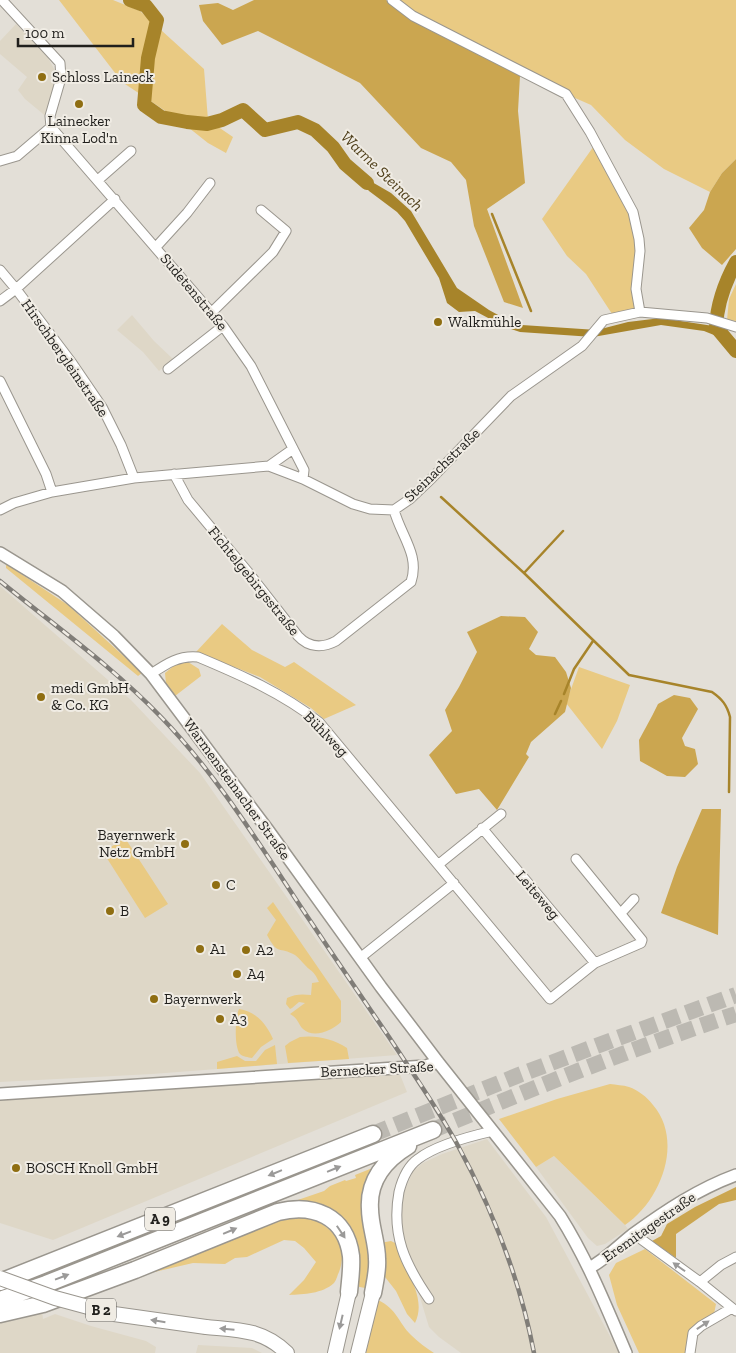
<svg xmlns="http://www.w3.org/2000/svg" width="736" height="1353" font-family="'Zilla Slab',serif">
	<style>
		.built { fill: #ded7c7 }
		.green { fill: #e9ca83 }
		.forest { fill: #cba650 }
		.water { fill: #a7842a }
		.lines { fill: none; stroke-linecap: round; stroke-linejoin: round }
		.stream { stroke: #a7842a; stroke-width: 2.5 }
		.river { stroke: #a7842a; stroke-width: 14 }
		.motorway-tunnel { stroke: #bcb9b2; stroke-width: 16; stroke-dasharray: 16 8; stroke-linecap: butt }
		.minor-casing { stroke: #9a968e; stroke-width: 11 }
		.tertiary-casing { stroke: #9a968e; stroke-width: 14 }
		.primary-casing { stroke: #9a968e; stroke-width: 16 }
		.motorway-casing { stroke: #9a968e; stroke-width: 19 }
		.minor { stroke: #fff; stroke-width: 9 }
		.tertiary { stroke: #fff; stroke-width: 11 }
		.primary { stroke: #fff; stroke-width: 14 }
		.motorway { stroke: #fff; stroke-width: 16 }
		.rail-casing { stroke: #807d78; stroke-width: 4.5 }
		.rail { stroke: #f0ece4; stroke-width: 2.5; stroke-dasharray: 8; stroke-linecap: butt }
		.primary-bridge-casing { stroke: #9a968e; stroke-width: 16; stroke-linecap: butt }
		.primary-bridge { stroke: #fff; stroke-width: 14 }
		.oneway { fill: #9b9a99 }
		.poi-dot { fill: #8f6e12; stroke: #f0ece4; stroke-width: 2 }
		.labels { text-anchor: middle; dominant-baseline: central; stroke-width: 4; stroke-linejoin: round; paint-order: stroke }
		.shield { fill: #f0ece4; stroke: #5e5c58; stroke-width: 1 }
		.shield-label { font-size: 14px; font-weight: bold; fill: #201f1c }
		.poi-label { font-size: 15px; fill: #201f1c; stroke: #f0ece4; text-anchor: start }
		.street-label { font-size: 15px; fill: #201f1c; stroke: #f0ece4 }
		.water-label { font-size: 16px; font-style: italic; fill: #4e3e19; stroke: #f0ece4 }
	</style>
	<rect width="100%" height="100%" fill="#e3dfd7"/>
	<!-- built -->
	<path class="built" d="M16,24L47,56L58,76L48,118L25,99L18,90L27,77L0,54V41Z
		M132,315L154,341L173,359L159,371L143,352L117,330Z
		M0,586L131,700L200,773L397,1055L152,1074L0,1082Z
		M399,1072L407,1092L53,1240L0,1223V1099Z
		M487,1139L546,1217L619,1353H461L439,1337L429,1327L401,1235V1199L413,1171L423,1163L442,1154Z
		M554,1156L625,1225L628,1229L605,1244L597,1246L588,1238L536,1167Z
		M42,1311L43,1319L55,1314L91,1326L146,1341L156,1347L155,1353H0V1323L21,1319Z
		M198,1345L252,1348L262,1353H196Z"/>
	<!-- green -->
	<path class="green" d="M59,0H113L140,11L204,69L208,120L233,137L226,153L208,143L179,120L122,82Z
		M392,0H736V159L722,173L710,192L664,169L625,140L591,105L566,94Z
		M596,143L633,212L640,312L614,317L586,274L567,256L542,219Z
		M736,284V321L727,320L729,299Z
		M6,564L68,605L142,673L138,676L6,568Z
		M222,624L252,650L285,667L294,662L356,705L324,719L311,708L260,677L196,652Z
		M188,662L199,669L201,676L175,696L166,684L165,673L175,665Z
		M579,667L630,685L617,721L602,749L566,703Z
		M125,838L168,904L145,918L103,852Z
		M273,902L341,1001V1022C333,1030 314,1039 303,1029C298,1024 298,1018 290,1014L305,1003L299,1002L292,1008L290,1009L286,1004L287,998C295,994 302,994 311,995L312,983L319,982C313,969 312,973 304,964C301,961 299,958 295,955C279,946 278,956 267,935L276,920L267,908Z
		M239,1009C256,1011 267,1025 273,1039L261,1047L252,1058C248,1057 243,1057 240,1054C234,1046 235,1018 239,1009Z
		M300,1037C317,1035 333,1039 347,1048L349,1059L288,1063L285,1046L290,1042Z
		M275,1045L277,1064L217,1069V1062L237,1056L245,1061H256L265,1050Z
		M610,1084C616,1085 623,1085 629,1087C638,1090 647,1097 653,1105C684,1141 661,1201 625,1225L554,1156L536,1167L499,1119L557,1099Z
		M380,1165L371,1256L370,1289L355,1286L330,1212L257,1214L324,1191L330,1186L345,1180L346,1181L356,1178L355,1175Z
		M305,1215C330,1226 350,1242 339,1272C337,1276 337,1279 334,1283C322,1294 304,1294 289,1295L304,1280L316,1262L304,1248L295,1241L284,1240L247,1257L235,1258L225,1264L193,1263L150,1273L142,1277L130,1275L274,1218Z
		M391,1241L395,1243C403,1268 428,1297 415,1323L407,1314L396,1291L385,1277L382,1271L380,1243Z
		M645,1249L716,1304L714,1314C694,1326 687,1327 688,1353H639L617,1305L609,1275L616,1263Z
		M378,1300C397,1309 398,1322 411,1335C418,1342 426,1348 434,1353H366Z"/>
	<!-- forest -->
	<path class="forest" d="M254,0H386L414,20L520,76L518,111L525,183L487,209L523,308L504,302L474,226L466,180L451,162L421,148L360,83L258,31L222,45L203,21L199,5L218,3L233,10Z
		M736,159V249L722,265L702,248L689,228L704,210L710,192L722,173Z
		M501,616L525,617L538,632L529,649L536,655L555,657L566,672L571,688L565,712L531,742L526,754L529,757L497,810L479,789L456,794L429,755L452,731L445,710L459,687L477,652L467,632Z
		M674,695L690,698L698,709L682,738L685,746L695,749L698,764L685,777L667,776L640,761L639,740L652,716L658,704Z
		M702,809H721L718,935L661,913L677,867Z
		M736,1187V1200L719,1204L676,1234V1258L652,1241L661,1236L667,1224L695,1207Z"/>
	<!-- water -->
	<path class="water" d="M353,171L391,193L411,211L457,288L489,310L511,322L522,325L597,330L628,322L661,318L720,327L736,344V354L729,350L719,337L704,331L661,325L593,337L520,332L505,327L475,311L459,312L447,303L439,278L405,221L397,212L369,191L352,172Z"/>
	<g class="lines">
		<!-- stream -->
		<path class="stream" d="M492,214L531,311
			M441,497L524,573L629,675L712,692C722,699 727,705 730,717L729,792
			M524,573L563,531
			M564,694L574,669L593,641
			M555,714L561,701"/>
		<!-- river -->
		<path class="river" d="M130,0L146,6L157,20L148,58L144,105L161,117L187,122L207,124L222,120L243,110L265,130L298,122L315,130L333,147L345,164L367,183
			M736,262C725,282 717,304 716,327L736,351"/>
		<!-- motorway-tunnel -->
		<path class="motorway-tunnel" d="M433,1130C533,1088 633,1048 736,1014
			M373,1134L519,1075L615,1039L736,995"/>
		<!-- minor casing -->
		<g class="minor-casing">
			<path id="minor" d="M2,0L60,63L61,78L50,116L51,127
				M392,0L413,16L566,94L590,132L633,212L639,239L640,251L636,289L640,312
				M51,127L223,326L251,366L304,470L303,479
				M0,161L17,156L51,127
				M98,180L131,151
				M156,247L187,213L210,183
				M0,270L16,289L72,363L102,407L121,445L134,478
				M0,301L16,289L115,199
				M212,312L273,252L286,231L261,210
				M168,369L223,326
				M0,381L46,474L52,492
				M269,466L293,449
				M174,474L188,500L248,572L298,636C309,648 323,648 336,641L411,582C420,555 401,536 394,510
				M0,510L14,503L52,492L134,478L269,466L303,479L353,504L370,509L394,510L410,499L432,478L511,396L582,346L604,320L640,312L707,318L736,327
				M151,674C166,664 179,655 198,657C241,675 282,693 319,722L550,999L595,963L641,943L642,940L576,859
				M482,828L595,963
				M439,864L501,814
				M621,913L634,899
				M360,958L454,883
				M634,1234L700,1282L736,1311
				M700,1282L721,1265L736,1257
				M429,1299C405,1264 391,1235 399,1192C402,1180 408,1166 418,1159C436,1145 471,1136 493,1131
				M690,1353L693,1333L701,1326L732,1308"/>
		</g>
		<!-- tertiary casing -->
		<g class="tertiary-casing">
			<path id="tertiary" d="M0,553L62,591L114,636L151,674L268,830L381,987L438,1062L560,1216C587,1259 606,1306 626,1353
				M0,1094L426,1066L438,1062
				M589,1268C605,1260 618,1246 632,1235C665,1211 698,1189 736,1175"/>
		</g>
		<!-- primary casing -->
		<g class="primary-casing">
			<path id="primary" d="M206,1327C238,1330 263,1329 287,1353
				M335,1353L349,1292
				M358,1353L373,1293"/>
		</g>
		<!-- motorway casing -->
		<g class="motorway-casing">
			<path id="motorway" d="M0,1282L373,1134
				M373,1293C375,1282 378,1270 377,1259C377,1242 370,1226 370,1209C368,1181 385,1160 408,1146
				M0,1300L46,1284L433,1130
				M0,1314L43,1304L135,1270L278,1212C313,1203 346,1216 351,1256C352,1268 350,1280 349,1292"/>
		</g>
		<!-- minor -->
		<use href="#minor" class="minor"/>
		<!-- tertiary -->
		<use href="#tertiary" class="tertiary"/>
		<!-- primary -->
		<use href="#primary" class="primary"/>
		<!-- motorway -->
		<use href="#motorway" class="motorway"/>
		<!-- rail casing -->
		<g class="rail-casing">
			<path id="rail" d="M0,581C55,626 112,666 161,717C220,778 264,852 311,922C337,961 363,999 389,1037C412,1072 436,1106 456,1142C492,1208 520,1279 534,1353"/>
		</g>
		<!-- rail -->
		<use href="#rail" class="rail"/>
		<!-- primary-bridge casing -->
		<g class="primary-bridge-casing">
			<path id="primary-bridge" d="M0,1278L55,1298L114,1314L206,1327"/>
		</g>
		<!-- primary-bridge -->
		<use href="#primary-bridge" class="primary-bridge"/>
	</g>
	<!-- one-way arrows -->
	<defs><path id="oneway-solid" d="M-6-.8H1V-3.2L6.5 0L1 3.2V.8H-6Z" transform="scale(1.25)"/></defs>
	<g class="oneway">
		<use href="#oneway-solid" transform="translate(334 1169) rotate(-22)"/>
		<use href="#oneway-solid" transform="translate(275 1173) rotate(158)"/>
		<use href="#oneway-solid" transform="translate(230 1231) rotate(-23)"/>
		<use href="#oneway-solid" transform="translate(341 1232) rotate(56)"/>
		<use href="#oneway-solid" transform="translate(124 1234) rotate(159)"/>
		<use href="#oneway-solid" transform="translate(679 1267) rotate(-145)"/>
		<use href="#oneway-solid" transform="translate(62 1277) rotate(-21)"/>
		<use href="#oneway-solid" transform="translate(158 1321) rotate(-171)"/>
		<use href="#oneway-solid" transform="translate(341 1322) rotate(103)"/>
		<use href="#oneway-solid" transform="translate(703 1325) rotate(-34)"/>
		<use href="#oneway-solid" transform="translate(227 1329) rotate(-175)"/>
	</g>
	<!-- markers -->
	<g class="poi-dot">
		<circle cx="42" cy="77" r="5"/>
		<circle cx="79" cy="104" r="5"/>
		<circle cx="438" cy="322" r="5"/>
		<circle cx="41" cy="697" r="5"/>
		<circle cx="185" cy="844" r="5"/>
		<circle cx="216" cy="885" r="5"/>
		<circle cx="110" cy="911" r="5"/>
		<circle cx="200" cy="949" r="5"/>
		<circle cx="246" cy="950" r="5"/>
		<circle cx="237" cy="974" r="5"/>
		<circle cx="154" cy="999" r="5"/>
		<circle cx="220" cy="1019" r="5"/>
		<circle cx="16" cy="1168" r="5"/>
	</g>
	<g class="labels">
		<!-- shield labels -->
		<g class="shield">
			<rect x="145" y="1207.5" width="30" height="23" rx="4"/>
			<rect x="86" y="1298.5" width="30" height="23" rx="4"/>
		</g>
		<g class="shield-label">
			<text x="160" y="1219">A 9</text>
			<text x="101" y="1310">B 2</text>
		</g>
		<!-- poi labels -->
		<g class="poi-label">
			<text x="52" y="77">Schloss Laineck</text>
			<text x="79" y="121" text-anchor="middle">Lainecker<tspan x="79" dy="17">Kinna Lod'n</tspan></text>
			<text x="448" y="322">Walkmühle</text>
			<text x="51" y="688">medi GmbH<tspan x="51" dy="17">&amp; Co. KG</tspan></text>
			<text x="175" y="835" text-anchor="end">Bayernwerk<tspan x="175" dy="17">Netz GmbH</tspan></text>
			<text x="226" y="885">C</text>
			<text x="120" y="911">B</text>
			<text x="210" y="949">A1</text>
			<text x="256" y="950">A2</text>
			<text x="247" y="974">A4</text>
			<text x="164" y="999">Bayernwerk</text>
			<text x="230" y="1019">A3</text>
			<text x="26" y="1168">BOSCH Knoll GmbH</text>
		</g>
		<!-- street labels -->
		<g class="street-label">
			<text transform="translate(194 292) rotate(50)">Sudetenstraße</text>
			<text transform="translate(65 358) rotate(55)">Hirschbergleinstraße</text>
			<text transform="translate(442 465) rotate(-44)">Steinachstraße</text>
			<text transform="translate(254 581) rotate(51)">Fichtelgebirgsstraße</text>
			<text transform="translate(326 734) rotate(46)">Bühlweg</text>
			<text transform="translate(237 789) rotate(54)">Warmensteinacher Straße</text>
			<text transform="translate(538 895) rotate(50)">Leiteweg</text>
			<text transform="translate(377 1069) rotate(-3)">Bernecker Straße</text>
			<text transform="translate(649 1227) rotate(-35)">Eremitagestraße</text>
		</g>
		<!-- water labels -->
		<g class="water-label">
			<text transform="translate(382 171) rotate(44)">Warme Steinach</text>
		</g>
	</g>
	<!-- scale -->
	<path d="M18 38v8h115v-8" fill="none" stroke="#201f1c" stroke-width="2.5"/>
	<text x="25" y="38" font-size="15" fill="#201f1c" stroke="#f0ece4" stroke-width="4" paint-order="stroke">100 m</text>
</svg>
